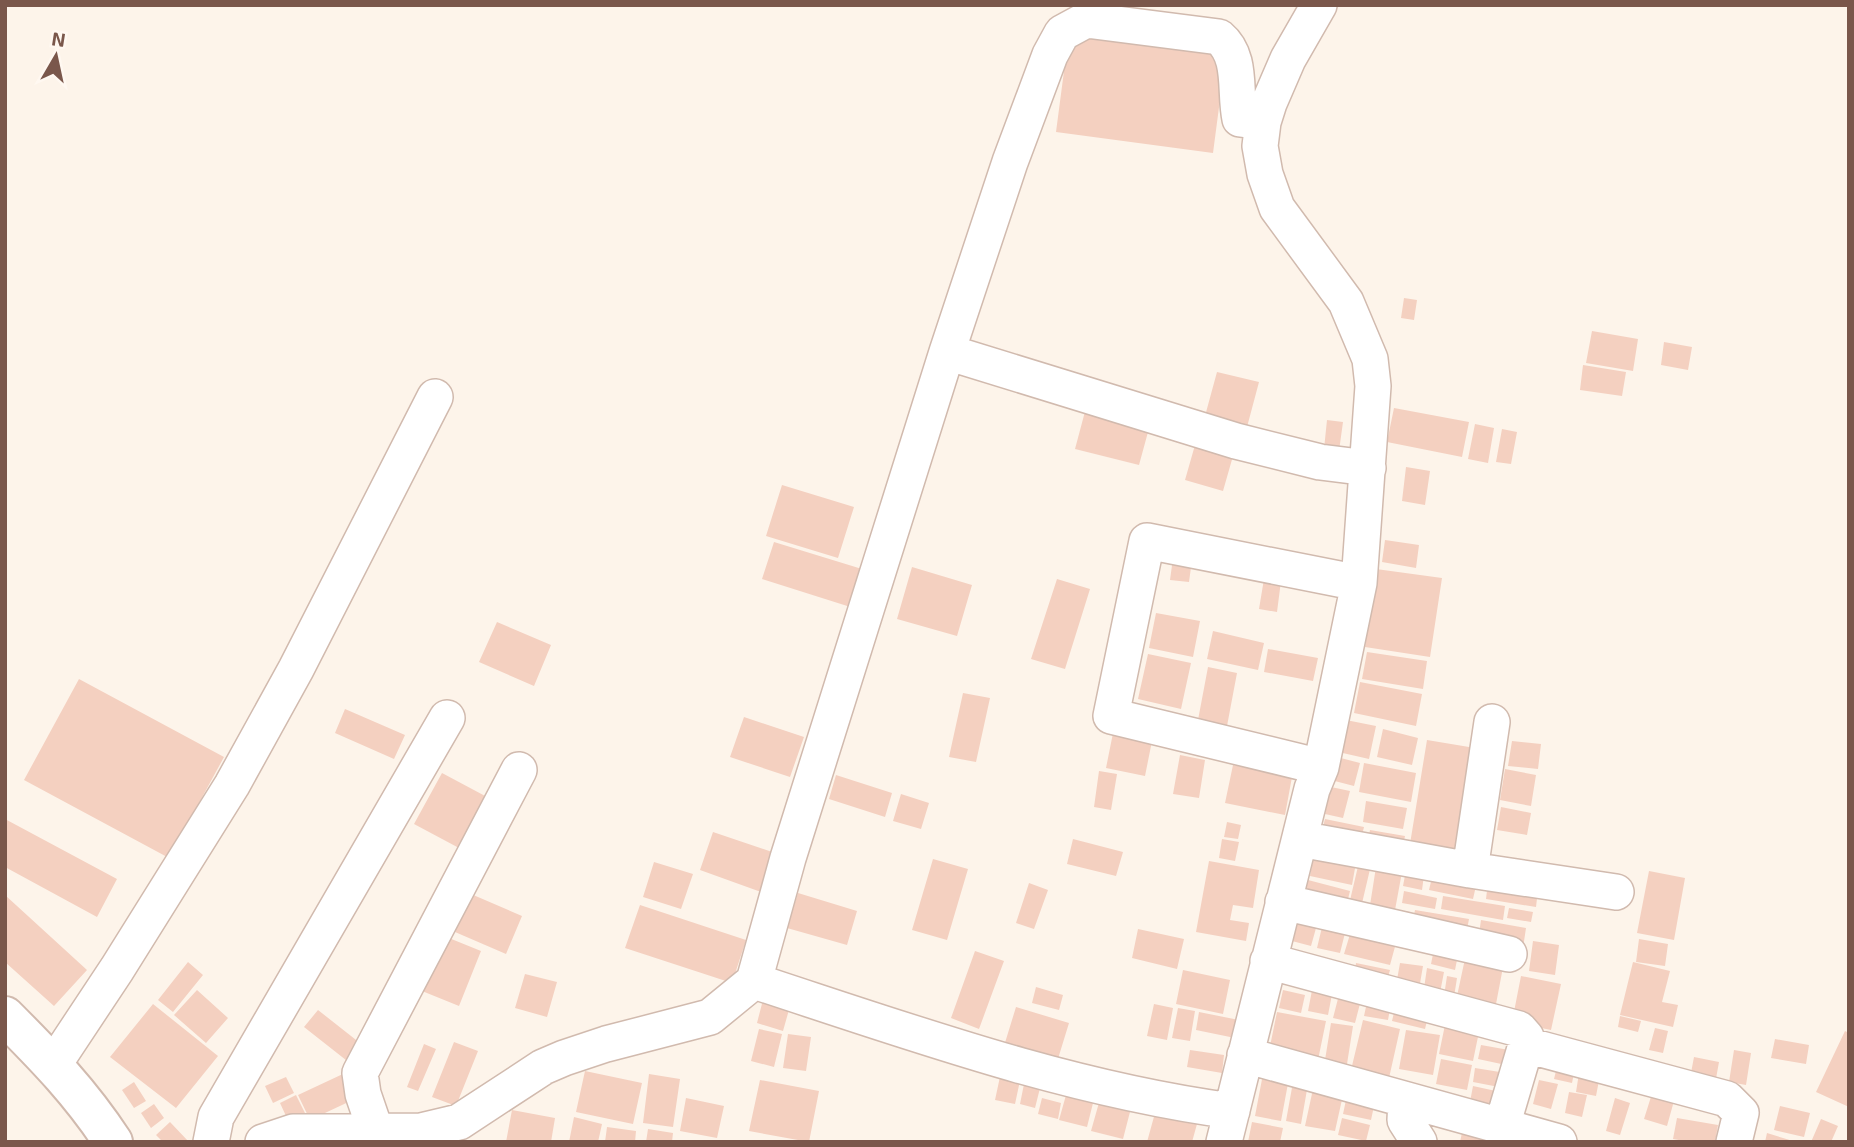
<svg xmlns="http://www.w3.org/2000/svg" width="1854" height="1147" font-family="'Exo 2',sans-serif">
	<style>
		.building { fill: #f4d0c0 }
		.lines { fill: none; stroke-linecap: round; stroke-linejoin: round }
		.minor-casing { stroke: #d1baae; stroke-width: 38 }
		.tertiary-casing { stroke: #d1baae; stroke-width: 42 }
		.minor { stroke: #fff; stroke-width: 35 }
		.tertiary { stroke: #fff; stroke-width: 38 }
	</style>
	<rect width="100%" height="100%" fill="#fdf4ea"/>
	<!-- building -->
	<path class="building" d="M1069,33L1226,54L1213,153L1056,132Z
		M1404,298L1417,300L1414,320L1401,318Z
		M1592,331L1638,339L1633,371L1586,363Z
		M1664,342L1692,347L1688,370L1661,365Z
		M1583,365L1626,372L1622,396L1580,390Z
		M1217,372L1259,382L1247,427L1205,416Z
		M1087,404L1151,421L1139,465L1075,449Z
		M1394,408L1469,422L1462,457L1387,442Z
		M1327,420L1343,422L1339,451L1324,449Z
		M1475,424L1494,428L1488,463L1468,459Z
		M1502,429L1517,432L1511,464L1496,462Z
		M1195,445L1233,456L1223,491L1185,480Z
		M1406,467L1430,471L1425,505L1402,501Z
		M782,485L854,507L838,558L766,536Z
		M1385,540L1419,545L1416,568L1382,562Z
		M774,542L875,573L863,611L762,579Z
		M1173,558L1192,560L1189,582L1170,580Z
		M912,567L972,585L957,636L897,619Z
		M1376,569L1442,578L1430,657L1365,647Z
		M1057,579L1090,589L1065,669L1031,659Z
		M1264,579L1281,581L1277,612L1259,609Z
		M1156,613L1200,621L1193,657L1149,648Z
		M497,622L551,645L534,686L479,662Z
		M1213,631L1264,643L1258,670L1207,659Z
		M1268,649L1318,658L1313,681L1264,672Z
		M1367,652L1427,661L1423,689L1362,679Z
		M1148,654L1191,663L1181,709L1138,699Z
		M1208,667L1237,673L1227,726L1198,720Z
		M79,679L224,757L169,858L24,780Z
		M1360,682L1422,694L1416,726L1354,713Z
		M963,693L990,698L976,762L949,757Z
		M345,709L405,735L394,759L335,733Z
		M744,717L804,737L790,777L730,757Z
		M1341,719L1376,726L1369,759L1334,751Z
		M1383,729L1418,738L1412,765L1377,757Z
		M1113,733L1152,741L1145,776L1106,768Z
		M1427,740L1475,748L1458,857L1409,850Z
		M1512,741L1541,744L1538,769L1508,766Z
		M1180,755L1205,760L1199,798L1173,794Z
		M1333,756L1360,763L1354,786L1327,779Z
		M1364,763L1416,773L1411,802L1359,792Z
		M1233,765L1292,777L1285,815L1225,803Z
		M1505,769L1536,775L1531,806L1500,800Z
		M1099,771L1117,774L1111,810L1094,807Z
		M442,773L487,797L459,848L414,824Z
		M836,775L892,793L885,817L829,799Z
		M1331,787L1350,791L1343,818L1325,814Z
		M901,794L929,803L921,829L893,821Z
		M1366,801L1407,808L1403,829L1363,822Z
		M1501,807L1531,813L1527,835L1497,830Z
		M5,819L117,879L97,917L5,867Z
		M1325,819L1364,827L1360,843L1321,834Z
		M1227,822L1241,825L1238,839L1224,837Z
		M1370,830L1405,836L1402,851L1367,845Z
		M713,832L775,853L761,892L700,870Z
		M1073,839L1123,852L1116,876L1067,864Z
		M1222,839L1239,842L1235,861L1219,858Z
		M1315,849L1357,857L1352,885L1310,876Z
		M933,859L968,869L947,940L912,930Z
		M1209,861L1259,870L1253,908L1233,905L1230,920L1249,923L1246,941L1196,932Z
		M654,862L693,874L681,909L643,897Z
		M1359,862L1371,865L1359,916L1347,913Z
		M1407,865L1425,868L1422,890L1403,886Z
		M1376,867L1402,872L1395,910L1410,912L1408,926L1368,918Z
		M1434,869L1478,877L1473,899L1429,890Z
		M1649,871L1685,878L1674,940L1637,933Z
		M1308,880L1350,891L1345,911L1303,901Z
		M1488,882L1538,890L1536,907L1486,899Z
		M1029,883L1048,890L1034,929L1016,923Z
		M1404,891L1437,898L1435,909L1402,903Z
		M798,893L857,911L847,945L787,928Z
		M471,894L522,916L506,954L455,932Z
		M5,895L87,970L54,1006L5,962Z
		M1443,896L1505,906L1503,920L1441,909Z
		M640,905L746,940L732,983L625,948Z
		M1509,908L1533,912L1531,922L1507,918Z
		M1415,910L1469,919L1466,935L1412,925Z
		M1299,916L1318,921L1311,946L1292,941Z
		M1481,920L1526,928L1523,948L1478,941Z
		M1323,923L1346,929L1340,953L1317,948Z
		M1138,929L1184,939L1177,969L1132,958Z
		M1351,931L1396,943L1390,965L1344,954Z
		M444,936L481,951L459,1006L422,991Z
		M1639,939L1668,944L1665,966L1636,962Z
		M1533,941L1559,945L1555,975L1529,971Z
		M1435,944L1459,950L1455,970L1431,964Z
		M975,951L1004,961L979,1029L951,1018Z
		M1466,954L1504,962L1496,1004L1457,996Z
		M188,962L203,975L173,1012L158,1000Z
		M1633,962L1670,971L1662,1002L1678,1005L1673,1027L1620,1015Z
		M1356,963L1390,970L1386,984L1354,976Z
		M1400,963L1423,966L1418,995L1395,991Z
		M1427,968L1444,972L1439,998L1423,995Z
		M1183,970L1230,980L1223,1014L1176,1004Z
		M525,974L557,982L547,1017L515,1008Z
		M1447,976L1457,978L1454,997L1444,996Z
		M1521,976L1561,984L1551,1030L1512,1022Z
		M1314,980L1334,984L1328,1015L1308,1011Z
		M1036,987L1063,995L1059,1010L1032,1003Z
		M1341,987L1363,992L1355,1023L1333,1018Z
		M197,990L228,1018L206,1043L174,1015Z
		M1283,990L1305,995L1301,1013L1279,1008Z
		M765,992L792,999L783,1031L757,1023Z
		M1369,993L1392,998L1388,1020L1364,1016Z
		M1397,1000L1430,1008L1425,1029L1392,1021Z
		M153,1004L218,1056L176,1108L110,1057Z
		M1154,1004L1173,1008L1167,1040L1147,1036Z
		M1016,1007L1069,1023L1057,1062L1004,1046Z
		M1178,1008L1195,1011L1190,1041L1172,1038Z
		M318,1010L365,1047L351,1064L304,1027Z
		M1199,1012L1239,1020L1235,1038L1196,1030Z
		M1277,1012L1326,1021L1318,1060L1269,1051Z
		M1620,1016L1641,1021L1638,1032L1618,1027Z
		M1363,1020L1400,1029L1389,1078L1351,1070Z
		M1446,1020L1480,1027L1473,1061L1439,1054Z
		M1331,1023L1353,1026L1347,1064L1325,1060Z
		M1655,1028L1668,1031L1663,1053L1649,1050Z
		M759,1029L782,1034L774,1067L751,1061Z
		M1406,1030L1440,1035L1433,1075L1399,1069Z
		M1845,1031L1849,1033V1107L1816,1092Z
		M788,1034L811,1037L806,1071L783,1068Z
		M1775,1039L1809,1045L1806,1064L1771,1058Z
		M454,1042L478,1051L456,1106L432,1097Z
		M424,1044L436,1049L418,1091L407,1087Z
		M1481,1045L1509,1050L1506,1065L1478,1059Z
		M1190,1050L1224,1055L1222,1073L1187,1067Z
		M1734,1050L1751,1053L1746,1085L1729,1082Z
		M1694,1057L1719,1062L1715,1084L1690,1078Z
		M1441,1059L1472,1065L1467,1090L1436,1084Z
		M1559,1059L1576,1063L1572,1083L1554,1079Z
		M1580,1067L1601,1070L1596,1096L1576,1092Z
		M1475,1068L1506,1073L1504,1088L1473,1082Z
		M585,1071L642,1083L633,1124L576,1112Z
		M1001,1072L1021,1076L1015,1104L995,1100Z
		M345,1073L357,1098L310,1120L298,1095Z
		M649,1074L680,1079L673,1127L643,1123Z
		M1263,1074L1289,1078L1281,1121L1255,1116Z
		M286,1077L294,1093L273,1103L265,1086Z
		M760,1080L819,1091L809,1142L749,1131Z
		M1539,1080L1558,1084L1551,1109L1533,1104Z
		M134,1082L146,1101L134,1108L122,1090Z
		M1293,1082L1308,1084L1301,1124L1286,1121Z
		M1024,1084L1040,1088L1035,1108L1020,1104Z
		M1655,1084L1677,1090L1667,1126L1644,1119Z
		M1473,1086L1505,1093L1501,1114L1469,1107Z
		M1068,1088L1095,1095L1087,1127L1059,1120Z
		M1313,1089L1343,1095L1335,1131L1305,1126Z
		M1569,1092L1587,1095L1582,1117L1565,1113Z
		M296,1095L309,1121L292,1129L280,1103Z
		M686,1098L724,1106L717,1138L680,1131Z
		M1042,1098L1061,1103L1058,1119L1038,1114Z
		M1615,1098L1630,1103L1620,1135L1606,1131Z
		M1100,1099L1131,1108L1123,1139L1091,1131Z
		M1346,1100L1374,1106L1371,1120L1343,1114Z
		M154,1104L164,1118L151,1128L141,1113Z
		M1780,1106L1810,1113L1804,1137L1774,1130Z
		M512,1110L555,1118L551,1142H506Z
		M1155,1113L1197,1124L1192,1142H1147Z
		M574,1117L602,1124L598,1142H569Z
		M1342,1118L1370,1125L1366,1141L1338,1135Z
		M1677,1118L1718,1125L1715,1142H1690L1673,1139Z
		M1821,1119L1838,1126L1831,1142H1811Z
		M170,1122L189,1142H163L156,1135Z
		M1252,1122L1283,1128L1280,1142H1248Z
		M607,1127L636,1131L635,1142H605Z
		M1463,1128L1498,1142H1460Z
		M648,1129L673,1133L672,1142H646Z
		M1767,1133L1793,1141V1142H1765Z"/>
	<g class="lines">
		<!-- minor casing -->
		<g class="minor-casing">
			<path id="minor" d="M947,352L1236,441L1320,462L1368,468
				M1321,767L1111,716L1147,541L1359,583
				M1300,839L1470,870L1616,892
				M1470,870L1492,722
				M1283,902L1509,954
				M1268,961L1519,1029L1526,1037V1045L1502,1126
				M754,981C910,1032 1068,1089 1232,1111
				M1526,1045L1727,1099L1741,1113L1734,1142
				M1245,1055L1559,1142
				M54,1064L117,969L232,785L296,669L435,397
				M1406,1100L1405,1120L1419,1142
				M376,1132L363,1094L360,1073L519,770
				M211,1142L216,1117L447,718
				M263,1142L293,1132L421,1131L459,1122L543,1067L564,1058L606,1044L710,1017L754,981L788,858L947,352L1010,162L1050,55L1062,33L1086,20L1219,37C1243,57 1234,91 1240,119L1263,122
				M1224,1142L1312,789L1321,767L1359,583L1373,386L1370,359L1346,302L1277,208L1265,174L1260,146L1263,122L1269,103L1288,59L1319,5"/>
		</g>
		<!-- tertiary casing -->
		<g class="tertiary-casing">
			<path id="tertiary" d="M5,1016C46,1057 81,1093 113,1142"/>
		</g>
		<!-- minor -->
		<use href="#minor" class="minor"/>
		<!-- tertiary -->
		<use href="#tertiary" class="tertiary"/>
	</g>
	<!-- border -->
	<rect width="1854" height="1147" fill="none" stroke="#7a574b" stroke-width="14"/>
	<!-- north arrow -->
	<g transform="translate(56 56) rotate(9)" stroke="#fff8f1" stroke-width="5" paint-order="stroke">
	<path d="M0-5L12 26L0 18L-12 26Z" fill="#7a574b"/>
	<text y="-10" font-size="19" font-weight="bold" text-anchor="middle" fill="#7a574b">N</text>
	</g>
</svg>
